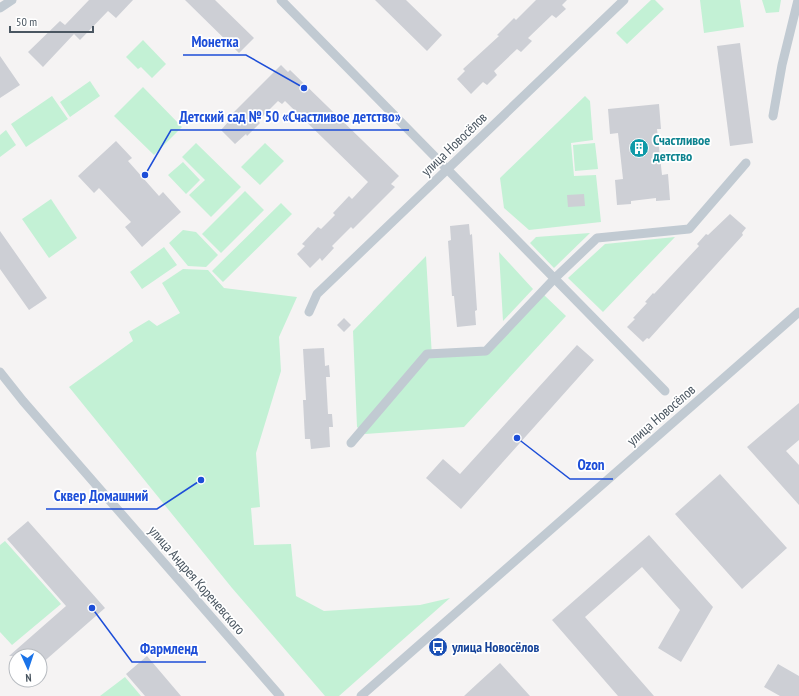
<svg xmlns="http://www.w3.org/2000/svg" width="799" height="696" font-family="'PT Sans Narrow',sans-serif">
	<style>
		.green { fill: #c3f1d5 }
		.building { fill: #cdcfd5 }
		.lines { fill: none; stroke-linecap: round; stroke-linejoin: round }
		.street { stroke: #c1cad2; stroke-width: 9 }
		.labels { text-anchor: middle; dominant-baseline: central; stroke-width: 3.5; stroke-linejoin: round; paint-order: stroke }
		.culture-label { font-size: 14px; font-weight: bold; fill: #0d838f; stroke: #fff; text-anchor: start }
		.street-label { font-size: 14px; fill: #4a5661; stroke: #fff }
		.transit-label { font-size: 14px; font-weight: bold; fill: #164399; stroke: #fff; text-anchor: start }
		.leader { fill: none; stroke: #1d4ed8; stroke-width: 1.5 }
		.callout-dot { fill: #1d4ed8; stroke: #fff; stroke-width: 1.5 }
		.callout-label { font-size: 15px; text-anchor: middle; font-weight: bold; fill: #1d4ed8; stroke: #fff; stroke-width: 3.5; stroke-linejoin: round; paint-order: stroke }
	</style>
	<rect width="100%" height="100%" fill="#f5f3f3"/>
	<!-- green -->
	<path class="green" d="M651,0H655L664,9L627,44L616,33Z
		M700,0H740L744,27L704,33Z
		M762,0H781L779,12L766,13Z
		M143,40L166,64L152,78L141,67L138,69L126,57Z
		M90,81L100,96L70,117L60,102Z
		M143,87L182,127L154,155L114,116Z
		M52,96L68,119L26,147L11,124Z
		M585,96L590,101L593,140L571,143L574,176L596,175L601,222L529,230L504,208L500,178Z
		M6,130L16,145L0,157V135Z
		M196,143L241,187L211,217L189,195L205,180L182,157Z
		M265,143L284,161L260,185L241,167Z
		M595,143L598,169L575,171L573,145Z
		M183,162L200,180L186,194L168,175Z
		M245,191L264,210L221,253L202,234Z
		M51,199L77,238L49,258L22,219Z
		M281,203L292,214L223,282L212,271Z
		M183,230L196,232L218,255L206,267L188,266L169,243Z
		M590,233L554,268L530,243L536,237Z
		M675,237L603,312L568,278L605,244Z
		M164,247L177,265L142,289L130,272Z
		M499,252L533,289L503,321Z
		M426,256L432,357L488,353L544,295L566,316L464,427L365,434L357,427L353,331Z
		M183,269L208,270L224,288L297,297L279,337L281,371L256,453L260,507L251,508L254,545L291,544L296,596L324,611L420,605L450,598L339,696H325L232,588L69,387L133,341L129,332L149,320L157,326L180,313L162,283Z
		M5,541L61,604L12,645L0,632V545Z
		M125,677L141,696H100Z"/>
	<!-- building -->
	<path class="building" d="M89,0H133L116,18L108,11L80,40L74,34L43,67L28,52L60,21L65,25Z
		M185,0H215L254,38L239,53Z
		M375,0H406L442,35L427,51Z
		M536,0H567L562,5L566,9L556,18L552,15L528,38L532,41L521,52L517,49L494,71L497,75L487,85L483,82L471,94L457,79L465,71L463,69L499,36L497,35L514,18L516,20Z
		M740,43L753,143L730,146L717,46Z
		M0,56L20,85L0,98Z
		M281,65L288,72L290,70L399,176L391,184L395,187L353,229L351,227L332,246L334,248L322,261L320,258L310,268L297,254L305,246L302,244L318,227L321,229L335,215L333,213L349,196L352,199L368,182L285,101L282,104L278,101L258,121L260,123L247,136L246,134L235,144L221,130L229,121L227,119Z
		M659,104L661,129H657L662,175L668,174L670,200L656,201V198L631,201V204L617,205L615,180L623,179L618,133L610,134L608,109Z
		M116,141L132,158L128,161L159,196L163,192L181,212L142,247L125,227L131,222L99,188L94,193L78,176Z
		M584,194L585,206L568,207L567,195Z
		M730,214L746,228L742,233L743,235L649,339L647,338L643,342L627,327L635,319L633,318L647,303L645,302L653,293L654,294L699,246L697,244L706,234L708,235Z
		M469,224L470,235L472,234L477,310L475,311L476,325L457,327L454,296H452L448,241L451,240L450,226Z
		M0,231L47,298L29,310L0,269Z
		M344,318L351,325L344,332L337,325Z
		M577,345L594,360L461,509L426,478L443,459L460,474Z
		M324,348L325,366L329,365L330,377H326L328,414H332L333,427H329L330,447L311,449L310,439H305L303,400H306L303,349Z
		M799,403V440L786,451L799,465V505L747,447Z
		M720,474L787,548L742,589L675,514Z
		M28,521L105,608L40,665V656H9L66,606L7,539Z
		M649,535L713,607L681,662L658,648L680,610L642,567L585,617L654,696H618L552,620Z
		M147,656L181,696H145L126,674Z
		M500,663L530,696H464L478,683Z
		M778,664L799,676V696H780L764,687Z"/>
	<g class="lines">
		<!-- street -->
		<path class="street" d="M281,0L665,391
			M0,8L12,0
			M773,116L782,65L798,0
			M309,312L317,294L624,0
			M0,372L23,401L280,696
			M351,443L427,354L486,351L555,278L597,238L689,229L746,163
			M361,696L799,312"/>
	</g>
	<!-- icons -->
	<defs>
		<g id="building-disc" transform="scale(1)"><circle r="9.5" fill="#0f9aa8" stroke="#fff"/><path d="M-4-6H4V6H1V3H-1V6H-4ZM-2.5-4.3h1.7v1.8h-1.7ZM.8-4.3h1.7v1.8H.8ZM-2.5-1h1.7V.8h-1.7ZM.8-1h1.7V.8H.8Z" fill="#fff"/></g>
		<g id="bus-disc" transform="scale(1)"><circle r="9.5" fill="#1a4fb4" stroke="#fff"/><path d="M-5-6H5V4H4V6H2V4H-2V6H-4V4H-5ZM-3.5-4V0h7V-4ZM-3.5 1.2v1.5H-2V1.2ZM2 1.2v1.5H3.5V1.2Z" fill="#fff"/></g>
	</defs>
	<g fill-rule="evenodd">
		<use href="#building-disc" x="639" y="148"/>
		<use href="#bus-disc" x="438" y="647"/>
	</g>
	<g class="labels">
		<!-- culture labels -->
		<g class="culture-label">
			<text x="653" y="140">Счастливое<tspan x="653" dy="16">детство</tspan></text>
		</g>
		<!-- street labels -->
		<g class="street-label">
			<text transform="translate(454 144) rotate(-44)">улица Новосёлов</text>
			<text transform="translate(661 415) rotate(-41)">улица Новосёлов</text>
			<text transform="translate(197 580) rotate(49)">улица Андрея Кореневского</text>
		</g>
		<!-- transit labels -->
		<g class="transit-label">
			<text x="452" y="647">улица Новосёлов</text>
		</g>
	</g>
	<!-- callouts -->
	<path class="leader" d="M304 88L246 55H183M145 175L171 130H409M517 438L570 479H613M201 480L157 509H46M92 608L132 662H206"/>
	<g class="callout-dot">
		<circle cx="304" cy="88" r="4"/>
		<circle cx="145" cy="175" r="4"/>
		<circle cx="517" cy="438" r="4"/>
		<circle cx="201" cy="480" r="4"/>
		<circle cx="92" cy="608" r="4"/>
	</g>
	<g class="callout-label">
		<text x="215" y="47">Монетка</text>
		<text x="290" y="122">Детский сад № 50 «Счастливое детство»</text>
		<text x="591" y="470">Ozon</text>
		<text x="101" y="501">Сквер Домашний</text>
		<text x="169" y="654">Фармленд</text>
	</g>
	<!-- north arrow -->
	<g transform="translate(28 668) rotate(177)"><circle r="19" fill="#ffffff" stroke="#b7bbc0"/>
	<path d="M0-3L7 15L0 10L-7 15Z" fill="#1a73e8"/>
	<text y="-6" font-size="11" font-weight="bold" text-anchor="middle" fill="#4a5661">N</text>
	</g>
	<!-- scale -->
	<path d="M10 26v6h83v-6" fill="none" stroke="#4a5661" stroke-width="2"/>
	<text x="16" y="26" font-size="12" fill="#4a5661" stroke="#ffffff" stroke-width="3" paint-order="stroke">50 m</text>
</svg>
